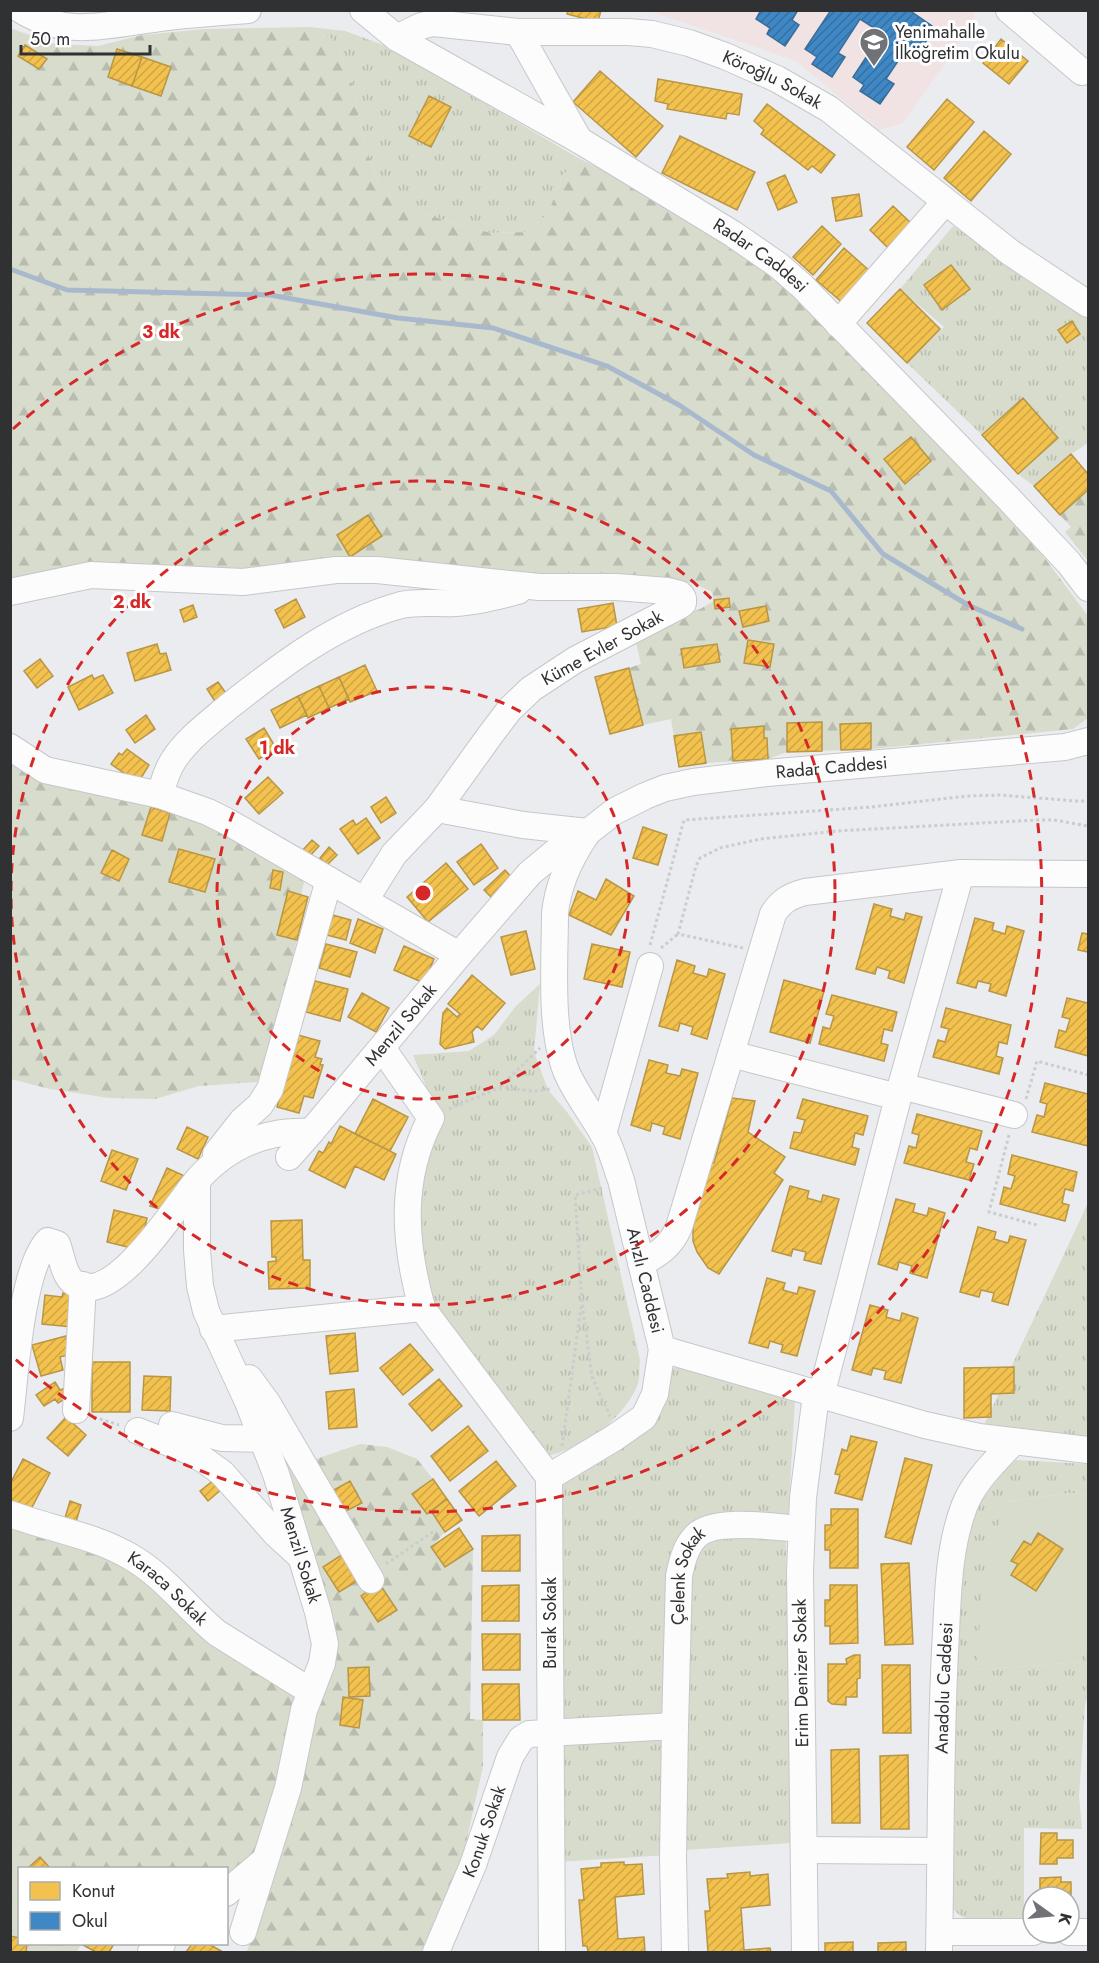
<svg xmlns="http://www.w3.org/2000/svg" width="1099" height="1963" font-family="Jost,sans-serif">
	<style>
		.education { fill: #f1e3e3 }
		.grass { fill: url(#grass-tufts) }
		.forest { fill: url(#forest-firs) }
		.garden { fill: #d7dccc }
		.homes { fill: url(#homes-hatch); stroke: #b89646; stroke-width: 1.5 }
		.schools { fill: url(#schools-hatch); stroke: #3a6e99; stroke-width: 1.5 }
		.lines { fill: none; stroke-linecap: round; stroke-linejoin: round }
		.stream { stroke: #a8b9cd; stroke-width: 5 }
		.minor-casing { stroke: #c6c7ca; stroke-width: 28 }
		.path { stroke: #cbcccd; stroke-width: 3; stroke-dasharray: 3 3; stroke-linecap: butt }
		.minor { stroke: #fcfcfd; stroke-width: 26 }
		.ring { fill: none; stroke: #d62828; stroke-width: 3; stroke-dasharray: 10 8 }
		.labels { text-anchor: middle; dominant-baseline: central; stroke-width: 6; stroke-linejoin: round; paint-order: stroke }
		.poi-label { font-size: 18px; fill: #303133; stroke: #fff; text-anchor: start }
		.street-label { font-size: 18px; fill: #303133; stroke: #fff }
		.centre { fill: #d62828; stroke: #fff; stroke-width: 3 }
		.ring-label { font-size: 18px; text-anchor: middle; font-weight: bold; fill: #d62828; stroke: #fff; stroke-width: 6; stroke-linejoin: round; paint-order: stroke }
	</style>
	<defs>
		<pattern id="grass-tufts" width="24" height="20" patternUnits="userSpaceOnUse" patternTransform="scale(1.5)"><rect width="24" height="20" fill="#d7dccc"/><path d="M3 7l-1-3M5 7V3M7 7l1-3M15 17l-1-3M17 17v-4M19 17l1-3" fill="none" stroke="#b9bdb0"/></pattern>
		<pattern id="forest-firs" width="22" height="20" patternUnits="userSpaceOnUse" patternTransform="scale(1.5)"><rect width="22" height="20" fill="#d7dccc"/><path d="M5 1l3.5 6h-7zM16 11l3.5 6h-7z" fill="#b9bdb0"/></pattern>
		<pattern id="homes-hatch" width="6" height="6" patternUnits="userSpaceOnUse" patternTransform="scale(1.5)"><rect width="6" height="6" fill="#f2c14e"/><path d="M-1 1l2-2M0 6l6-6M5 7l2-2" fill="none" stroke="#d0a645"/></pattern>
		<pattern id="schools-hatch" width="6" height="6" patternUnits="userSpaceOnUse" patternTransform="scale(1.5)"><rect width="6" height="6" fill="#3f88c5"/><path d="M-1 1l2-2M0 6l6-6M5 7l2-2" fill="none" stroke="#3570a1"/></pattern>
	</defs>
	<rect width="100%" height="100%" fill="#eaecef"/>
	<!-- education -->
	<path class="education" d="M974,10V22L903,123L879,130L796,61L649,11Z"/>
	<!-- grass -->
	<path class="grass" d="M310,27L345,31L389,47L580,159L562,176L548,214L525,232L491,233L449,222L404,206L378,183L364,142L352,84L337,42Z
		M953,226L1054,291L1088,318V443L1071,454L1034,486L1018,474L982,435L907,363L944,327L900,289Z
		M540,984L534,1052L548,1090L567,1112L592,1147L640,1360C639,1367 640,1376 638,1383C633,1402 606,1429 590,1439C575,1448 558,1453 542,1458L437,1315L430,1296L420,1232L421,1184L433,1103L413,1055L469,1051L494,1035L516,1006Z
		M1088,1203V1437L984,1425Z
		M678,1365L795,1400L788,1519L692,1528L668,1717L557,1725L556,1484L648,1425L667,1375Z
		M1016,1460L1088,1464V1495L1071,1493L1004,1502L976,1670L1079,1662L1088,1639V1695L1085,1705L1079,1796L1082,1829L1024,1828V1924C1001,1923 965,1928 951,1906V1770L961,1556L976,1508L1006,1469Z
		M786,1535L791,1843L685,1850L688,1569L708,1539Z
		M667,1737L669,1855L557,1862L559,1741Z"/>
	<!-- forest -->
	<path class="forest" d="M310,27L337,42L352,84L364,142L378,183L404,206L449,222L491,233L525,232L548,214L562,176L580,159L644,189L775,278L865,365L1032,541L1088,616V718L1073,729L871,749L787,752L768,759L706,763L679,767L671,719L643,725L629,668L641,664L635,638L662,622L700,609L714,601L712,592L693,583L634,580L11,583L10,28L55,44L98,46L142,35L205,29Z
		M1088,490V561L1065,532L1071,527L1060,515Z
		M10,755L101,792L222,828L305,878L301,895L288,892L277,934L297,940L266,1064L257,1082L199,1086L155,1099L109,1098L50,1089L11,1079Z
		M258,1410L310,1461L360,1444L387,1447L417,1459L433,1479L413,1494L427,1514L431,1511L445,1532L431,1547L446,1567L473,1549L470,1719L483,1720V1766L464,1852L421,1952H247L328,1665Z
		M10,1523L136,1569L276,1678L298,1700L260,1857L227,1884L226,1868H20V1944H82L76,1952H11Z"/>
	<!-- garden -->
	<path class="garden" d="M1072,1493L1088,1495V1639L1079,1662L976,1670L983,1585L1004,1502Z"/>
	<!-- homes -->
	<path class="homes" d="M568,10H601L598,22L567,14Z
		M1001,39L1028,61L1009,84L983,63Z
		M25,45L47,59L39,69L18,56Z
		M117,49L142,57L132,86L108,77Z
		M142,57L171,67L161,96L132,86Z
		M600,71L663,126L636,157L573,102Z
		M658,79L742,94L739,115L727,113L726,119L667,109L668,104L655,101Z
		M429,96L451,107L431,147L409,136Z
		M947,99L974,122L934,170L907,147Z
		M767,104L835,155L821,173L812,166L808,170L761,134L764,130L754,121Z
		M984,131L1011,154L971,201L944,178Z
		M680,136L755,172L737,210L662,173Z
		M785,175L797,202L778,210L767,183Z
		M859,194L862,216L836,221L832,198Z
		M893,206L913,225L889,249L870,230Z
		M822,226L841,244L813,275L793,257Z
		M844,248L872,273L844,304L816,280Z
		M951,265L970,289L942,310L924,285Z
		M900,289L940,329L907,363L867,323Z
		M1072,321L1080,334L1067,343L1058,330Z
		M1023,398L1058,438L1018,474L982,435Z
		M911,437L931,461L905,484L884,459Z
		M1071,454L1088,474V490L1060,515L1034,486Z
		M368,515L382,536L350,557L337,535Z
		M729,598L730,607L715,609L714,600Z
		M296,599L305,617L284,628L275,610Z
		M613,603L617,626L582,632L578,609Z
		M193,605L197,617L184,622L180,610Z
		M766,606L769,621L743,627L739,611Z
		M748,640L774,644L770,667L744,663Z
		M157,644L160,654L166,653L171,670L135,681L127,653Z
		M717,644L720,662L684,668L681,649Z
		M40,659L53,676L37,688L24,671Z
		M365,665L377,691L350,702L339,677Z
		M629,668L643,725L610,734L595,677Z
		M92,675L94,679L103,675L113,693L79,710L68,687Z
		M339,677L349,699L329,708L319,686Z
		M218,682L228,696L216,703L207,689Z
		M319,686L329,708L308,718L298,696Z
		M298,696L307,715L280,728L271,710Z
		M146,715L155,729L135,743L126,730Z
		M822,722V751L787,752V723Z
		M871,723V749L841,750L840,724Z
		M764,726V738H767L768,759L733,761L731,729Z
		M264,728L276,748L259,759L246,739Z
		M701,732L706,763L679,767L674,736Z
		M127,749L149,765L138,783L111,764L119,753L122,755Z
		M268,777L283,793L259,814L245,798Z
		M386,797L396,813L381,823L371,807Z
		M151,807L170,813L162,841L142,835Z
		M366,818L380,838L358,854L340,829L353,820L356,825Z
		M643,827L667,835L658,865L633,858Z
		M312,840L319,846L309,857L302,851Z
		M481,844L498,868L474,885L457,862Z
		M329,847L337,855L327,865L320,858Z
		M179,849L215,859L205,892L169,882Z
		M112,850L129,859L119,881L101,873Z
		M446,863L468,889L428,922L407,897Z
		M273,870L283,872L280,890L270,888Z
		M505,870L512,878L492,898L484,890Z
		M606,879L634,896L611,935L569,915L578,891L596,900Z
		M288,891L308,897L297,940L277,935Z
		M874,904L892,909L890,916L904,920L906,913L922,917L904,983L888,978L890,971L877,967L875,974L856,969Z
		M329,914L351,920L346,940L323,934Z
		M975,918L994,923L992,930L1005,934L1007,926L1024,931L1006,996L989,991L991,984L978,981L976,988L957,983Z
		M358,919L383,929L375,953L350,943Z
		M526,931L535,969L511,975L501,937Z
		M1082,933L1088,934V952L1078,950Z
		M326,944L357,952L350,977L319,968Z
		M592,944L630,952L622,987L584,979Z
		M404,946L434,959L424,983L394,970Z
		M677,960L695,966L693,973L707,977L709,969L725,974L707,1039L691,1034L693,1027L680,1023L678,1031L659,1026Z
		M472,975L505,1003L482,1030L477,1026L472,1032L474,1042L445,1049L440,1044L443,1013L447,1008L457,1017L460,1014L448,1004Z
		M784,980L824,991L810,1043L770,1032Z
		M315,981L348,989L340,1021L306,1012Z
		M362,993L389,1008L376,1032L348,1017Z
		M832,995L897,1012L892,1031L884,1029L881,1043L888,1045L884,1061L819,1044L823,1027L830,1029L834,1016L826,1014Z
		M1067,998L1088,1003V1056L1055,1047L1059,1030L1066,1032L1070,1019L1062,1017Z
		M946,1008L1011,1025L1007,1044L999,1042L996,1056L1003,1058L999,1074L933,1057L938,1040L945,1042L949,1029L941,1027Z
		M298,1035L320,1041L315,1057L322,1059L320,1064L323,1065L313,1098L304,1096L299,1113L277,1107Z
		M649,1060L668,1065L666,1073L680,1076L682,1069L698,1073L680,1139L663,1134L665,1127L652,1123L650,1131L631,1125Z
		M1045,1083L1088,1094V1146L1032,1132L1037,1115L1044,1117L1047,1104L1040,1102Z
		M732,1098L755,1101L748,1132L785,1157L774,1173L783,1180L719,1274L708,1268L697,1252L693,1241V1227L695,1209L707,1162L714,1163Z
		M373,1099L408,1117L390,1151L355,1134Z
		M803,1099L868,1116L863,1135L855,1133L852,1147L859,1149L855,1165L790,1148L794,1132L801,1133L805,1120L797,1118Z
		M917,1114L982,1131L977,1150L970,1148L966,1162L974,1164L969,1180L904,1163L909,1146L916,1148L919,1135L912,1133Z
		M340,1126L396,1154L384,1180L355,1166L345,1188L309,1170L319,1151L323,1153L329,1142L331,1144Z
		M187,1127L208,1137L198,1159L177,1149Z
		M112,1150L138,1159L126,1190L101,1181Z
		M1012,1155L1077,1172L1073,1191L1065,1189L1062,1203L1069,1205L1065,1221L1000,1204L1004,1187L1011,1189L1015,1176L1008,1174Z
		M167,1168L189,1178L167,1211L150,1206Z
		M790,1186L809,1191L807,1198L821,1202L823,1195L839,1199L821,1264L804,1260L806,1252L793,1249L791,1256L772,1251Z
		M896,1199L915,1204L913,1212L927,1216L929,1208L945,1213L927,1278L910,1273L912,1266L899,1262L897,1270L878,1264Z
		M114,1210L147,1218L140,1250L107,1242Z
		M302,1220L303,1260H310V1288L269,1289L268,1262L276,1261V1257H272L271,1221Z
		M978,1227L996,1232L994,1239L1008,1243L1010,1236L1026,1240L1008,1305L992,1301L994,1293L981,1290L979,1297L960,1292Z
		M767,1278L785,1283L783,1290L797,1294L799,1287L815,1291L797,1356L781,1352L783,1345L770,1341L768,1348L749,1343Z
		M63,1293L75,1294L72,1327L42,1324L45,1295L62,1297Z
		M870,1305L888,1310L886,1317L900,1321L902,1313L918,1318L901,1383L884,1379L886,1371L873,1368L871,1375L852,1370Z
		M355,1333L358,1371L330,1374L326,1336Z
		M66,1336L71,1354L60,1357L63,1370L41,1376L32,1345Z
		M410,1344L433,1370L403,1395L380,1368Z
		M92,1362H130V1412H92Z
		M1014,1367V1393L991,1394V1417L964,1418V1368Z
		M144,1376L171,1377L170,1411L142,1410Z
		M439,1379L462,1406L432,1431L409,1404Z
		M55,1382L60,1390L63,1389L68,1397L58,1403L55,1399L44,1406L36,1395Z
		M354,1389L357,1427L329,1429L326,1392Z
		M66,1417L86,1435L68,1456L47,1438Z
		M468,1426L488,1451L450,1481L431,1456Z
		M851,1436L877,1442L862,1500L835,1493L840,1475L835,1474L842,1449L847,1451Z
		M905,1458L932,1465L911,1544L885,1537Z
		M23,1459L50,1473L30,1511L10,1500V1484Z
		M496,1461L516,1486L479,1516L459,1491Z
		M215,1479L223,1488L208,1501L200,1491Z
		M433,1479L447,1499L427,1514L412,1494Z
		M350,1481L362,1503L344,1512L332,1491Z
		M447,1499L462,1520L445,1532L431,1511Z
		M70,1501L81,1505L76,1522L65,1518Z
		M831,1509H858V1568H830V1550H825V1525H831Z
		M459,1528L473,1549L445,1567L431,1547Z
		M1038,1533L1063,1549L1036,1591L1011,1575L1018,1564L1011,1561L1024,1541L1031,1545Z
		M520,1535V1571H482V1536Z
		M346,1552L362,1578L339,1592L323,1567Z
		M909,1563L913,1644L885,1645L881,1564Z
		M379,1583L397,1610L378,1622L361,1596Z
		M519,1585V1621H482V1586Z
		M830,1585H857L858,1643L830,1644V1626H825V1600H830Z
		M482,1634H520V1670H483Z
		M854,1655H860V1678L857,1679V1697H846V1705L832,1704L828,1701V1664H847L846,1659Z
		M882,1665H910L911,1733H883Z
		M369,1667L370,1696L349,1697L348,1668Z
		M482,1684H519L520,1720H483Z
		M343,1697L363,1700L359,1728L340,1725Z
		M859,1749L860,1823H832L831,1750Z
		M908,1755L909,1829H881L880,1756Z
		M1041,1833H1057V1840H1073V1858H1057V1864H1040Z
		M40,1857L50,1868H28Z
		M624,1862V1865L642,1864L644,1894L615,1897L618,1939L644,1937L645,1952H588L587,1946H583L579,1900H584L581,1869L601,1867V1863Z
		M750,1872V1876L768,1874L770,1905L741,1908L744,1950L770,1948L771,1952H708L705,1911H710L707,1879L728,1878L727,1874Z
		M1061,1877V1882H1071V1902H1069V1897H1040V1878Z
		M10,1936L20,1938V1944H27L26,1952H10Z
		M853,1942V1952H825V1943Z
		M906,1942V1952H878V1943Z
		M81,1944H114L109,1952H96Z
		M192,1944H209L223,1952H186Z"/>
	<!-- schools -->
	<path class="schools" d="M761,10H798L792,20L799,25L785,46L767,34L770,28L756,19Z
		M831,10H909L932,26L924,38L927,40L917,56L906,49L886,79L894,84L880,104L860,91L864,85L853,77L882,33L860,19L838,53L845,57L832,77L812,64L817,57L805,49Z"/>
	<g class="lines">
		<!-- stream -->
		<path class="stream" d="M10,269L67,290L270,295L398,318L493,328L607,366L679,405L754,455L831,491L883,554L968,605L1022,629"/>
		<!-- minor casing -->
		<g class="minor-casing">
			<g id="minor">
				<path d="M21,10C68,39 110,24 160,18C189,14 219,12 248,10"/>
				<path id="s1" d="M363,10L397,38L579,140L733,234L778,265L802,286L1008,498L1069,563L1088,588"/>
				<path d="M1009,10L1082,72"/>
				<path d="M518,32L579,140"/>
				<path id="s2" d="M397,38L421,26L433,23L518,32H628L652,34L689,43L725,56L777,79L829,109L1011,253L1088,304"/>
				<path d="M838,324L945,202"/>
				<path d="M10,592L91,575L243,582L336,570H377L539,587H616L668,591L680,594L683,598V603L679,606L575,660L531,689L510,709L491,734L437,809L394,854L365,900"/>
				<path d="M10,747L45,770L160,795L208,812L228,822L459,955"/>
				<path d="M160,795C163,784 166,772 173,761C186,740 209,723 228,707C280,666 335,623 401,605C418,601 437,604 455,603C477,602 498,596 518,591"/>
				<path d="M437,809L523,825L588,832"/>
				<path id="s3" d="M586,835C569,860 558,884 555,913C555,961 549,1030 567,1073C577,1096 593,1115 605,1137C612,1151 616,1166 621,1180L662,1349L925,1425L979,1437L1088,1450"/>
				<path d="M382,1048L431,1118C399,1179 404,1243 422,1308L549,1477"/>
				<path d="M731,1054L898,1097"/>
				<path d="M901,1086L1014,1115"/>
				<path d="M603,1134L650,966"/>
				<path d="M216,1154L242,1121L260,1105L270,1089L329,880"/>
				<path d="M289,1157L311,1132"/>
				<path id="s4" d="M197,1181V1250L200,1286L206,1311L248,1402L276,1474L318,1612L325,1644L322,1663L304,1710L288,1788L243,1932"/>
				<path d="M641,1263C659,1254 671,1246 679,1227L773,914C781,901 790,896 805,892L961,873L1088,874"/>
				<path d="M213,1329L422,1308"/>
				<path d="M249,1378L268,1404L371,1580"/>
				<path d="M821,1396L901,1086L961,873"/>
				<path d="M76,1410L83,1285"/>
				<path id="s5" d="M10,1418C15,1378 21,1269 48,1241L57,1244C62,1256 63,1274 73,1282C111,1312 176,1206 195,1183C202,1174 212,1165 221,1158C248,1138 278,1130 311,1132L459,955L530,873L559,849L588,832L615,811L645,796L665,788L693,782L767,773L1065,747L1088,741"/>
				<path d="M172,1425L222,1438L263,1439"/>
				<path d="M138,1431L187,1450L204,1460L222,1473L277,1535L301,1557"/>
				<path id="s6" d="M10,1514C50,1529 94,1535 131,1557C164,1576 188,1609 217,1633L310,1691"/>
				<path id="s7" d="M675,1726L679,1576C682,1562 685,1548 695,1537C712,1517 776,1527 801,1529"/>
				<path d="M804,1850L940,1851"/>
				<path d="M226,1893L264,1861"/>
				<path d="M940,1932H1033"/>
				<path d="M1069,1932H1088"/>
				<path d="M151,1952L162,1944"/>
				<path id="s8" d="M436,1952L473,1865L510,1757L521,1739L529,1734L675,1726L673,1858L675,1952"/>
				<path d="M552,1952L549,1477L614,1438L644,1417L655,1394L662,1349"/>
				<path d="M805,1952L800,1572L803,1498L816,1395"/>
				<path id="s9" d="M939,1952C941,1852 940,1752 945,1651C948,1603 947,1552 964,1507C973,1482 996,1461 1013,1442"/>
			</g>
		</g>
		<!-- path -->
		<path class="path" d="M650,945L684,820L871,807L967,796L999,795L1076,801H1088
			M661,948L678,934
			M743,948L678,934L696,866L700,858L720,848L760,839L837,831L1037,820H1054L1088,826
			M500,1087L540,1048
			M1026,1099L1037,1061L1088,1075
			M449,1109L496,1089L506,1088L535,1091L552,1089
			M1009,1135L989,1212L1037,1225
			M602,1188L575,1195L582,1302L592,1377L610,1416
			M94,1417L119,1425
			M562,1446L581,1307
			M386,1564L434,1531"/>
		<!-- minor -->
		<use href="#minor" class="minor"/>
	</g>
	<!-- distance rings -->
	<g class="ring">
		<circle cx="423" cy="893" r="206"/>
		<circle cx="423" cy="893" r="412"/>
		<path d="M13 429A619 619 0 1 1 13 1357"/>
	</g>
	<!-- icons -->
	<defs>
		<g id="school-pin" transform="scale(1.5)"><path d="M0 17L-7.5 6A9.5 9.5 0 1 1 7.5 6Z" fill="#717275" stroke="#fff"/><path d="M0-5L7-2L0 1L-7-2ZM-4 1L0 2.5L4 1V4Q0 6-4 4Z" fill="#fff"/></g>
	</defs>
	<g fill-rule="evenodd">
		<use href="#school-pin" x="874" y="42"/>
	</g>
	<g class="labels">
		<!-- poi labels -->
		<g class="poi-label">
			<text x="895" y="32">Yenimahalle<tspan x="895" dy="21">İlköğretim Okulu</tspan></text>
		</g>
		<!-- street labels -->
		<g class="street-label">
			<text stroke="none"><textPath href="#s2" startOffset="388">Köroğlu Sokak</textPath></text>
			<text stroke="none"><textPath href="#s1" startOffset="468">Radar Caddesi</textPath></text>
			<text transform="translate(602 648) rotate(-29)">Küme Evler Sokak</text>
			<text stroke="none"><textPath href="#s5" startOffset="1203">Radar Caddesi</textPath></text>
			<text stroke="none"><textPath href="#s5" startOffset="675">Menzil Sokak</textPath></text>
			<text stroke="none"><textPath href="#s3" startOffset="470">Arızlı Caddesi</textPath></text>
			<text stroke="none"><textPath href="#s4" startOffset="393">Menzil Sokak</textPath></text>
			<text stroke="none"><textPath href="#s7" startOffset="152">Çelenk Sokak</textPath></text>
			<text stroke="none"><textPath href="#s6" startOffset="177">Karaca Sokak</textPath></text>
			<text transform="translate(550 1623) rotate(-90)">Burak Sokak</text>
			<text transform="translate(801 1673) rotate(-91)">Erim Denizer Sokak</text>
			<text stroke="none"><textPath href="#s9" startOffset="264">Anadolu Caddesi</textPath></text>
			<text stroke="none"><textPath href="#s8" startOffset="130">Konuk Sokak</textPath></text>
		</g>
	</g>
	<circle cx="423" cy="893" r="9" class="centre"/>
	<g class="ring-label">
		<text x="161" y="338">3 dk</text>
		<text x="132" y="608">2 dk</text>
		<text x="277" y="754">1 dk</text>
	</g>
	<!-- border -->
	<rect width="1099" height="1963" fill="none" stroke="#303133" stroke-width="24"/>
	<!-- legend -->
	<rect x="18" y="1867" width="210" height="78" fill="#ffffff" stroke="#acadad" stroke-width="1.5"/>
	<rect x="30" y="1882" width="30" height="18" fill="#f2c14e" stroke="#acadad" stroke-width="1.5"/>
	<text x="72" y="1897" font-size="18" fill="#303133">Konut</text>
	<rect x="30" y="1912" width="30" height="18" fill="#3f88c5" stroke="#acadad" stroke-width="1.5"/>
	<text x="72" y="1927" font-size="18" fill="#303133">Okul</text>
	<!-- north arrow -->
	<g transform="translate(1051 1915) rotate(105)"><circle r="28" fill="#ffffff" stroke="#acadad" stroke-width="1.5"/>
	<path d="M0-4.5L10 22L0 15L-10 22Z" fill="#717275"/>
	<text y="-9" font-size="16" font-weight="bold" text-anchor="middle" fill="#303133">K</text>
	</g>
	<!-- scale -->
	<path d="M21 45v9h129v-9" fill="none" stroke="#303133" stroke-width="3"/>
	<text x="30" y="45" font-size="18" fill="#303133" stroke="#ffffff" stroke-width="4.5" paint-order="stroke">50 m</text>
</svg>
